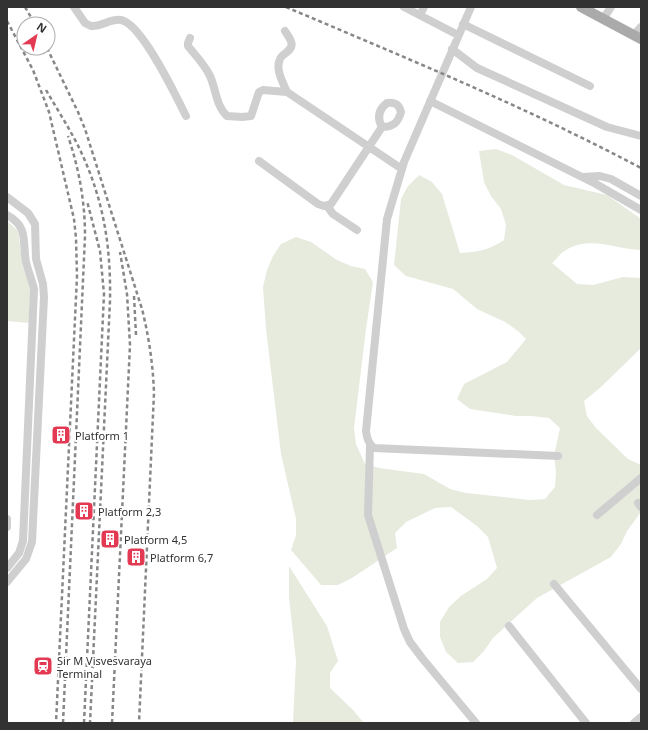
<svg xmlns="http://www.w3.org/2000/svg" width="648" height="730" font-family="'Noto Sans',sans-serif">
	<style>
		.green { fill: #e6ebde }
		.lines { fill: none; stroke-linecap: round; stroke-linejoin: round }
		.minor { stroke: #cfcfcf; stroke-width: 8 }
		.major { stroke: #aaa; stroke-width: 10 }
		.rail { stroke: #878787; stroke-width: 2.5; stroke-dasharray: 4 3; stroke-linecap: butt }
		.labels { text-anchor: middle; dominant-baseline: central; stroke-width: 4; stroke-linejoin: round; paint-order: stroke }
		.poi-label { font-size: 11px; fill: #323232; stroke: #fff; text-anchor: start }
	</style>
	<rect width="100%" height="100%" fill="#fff"/>
	<!-- green -->
	<path class="green" d="M496,149L512,155L564,185L607,195L641,219V250C614,249 588,234 563,252C559,255 556,260 552,263L577,284L593,285L623,277L641,278V348L601,387L584,401L587,416L596,428L628,459L641,465V512L627,531L621,544L611,557L537,598L493,638L484,651L473,662L458,663L446,652L440,637V622L449,607L461,596L487,579L497,568L488,537L477,526L451,507L435,508L406,522L395,533L397,548L352,578L338,585H321L291,550L296,535V519L281,454L266,329L263,287L267,270L273,256L281,244L296,237L311,242L337,260L351,266L365,269L373,282L366,329L354,428L356,444L365,464L379,468L424,474L450,489L466,493L530,500L545,499L555,487L556,472L554,456L560,428L549,418L532,416H516L470,409L457,399L464,384L507,362L526,339L518,331L505,322L477,309L453,289L406,276L394,265L401,199L408,186L419,175L432,182L442,194L460,253C478,252 489,250 504,240L506,225L501,209L491,196L484,182L479,151Z
		M7,221L18,231L19,238L23,268L29,283L30,291L29,323L7,321Z
		M289,566L327,626L338,661L330,673V688L353,710L364,723H293L296,661L289,597Z"/>
	<g class="lines">
		<!-- minor -->
		<path class="minor" d="M74,7L85,23L91,26C102,27 111,18 121,20C142,24 176,96 186,116
			M404,7L458,35
			M471,7L404,162L387,219L366,431C367,438 368,443 374,448L558,456
			M420,15L424,7
			M603,19L611,7
			M463,24L590,86
			M285,31C290,39 296,45 287,52C285,54 281,56 280,59C275,69 283,83 287,92
			M634,35L641,27
			M190,38L188,43V46C196,56 205,65 210,76C216,89 216,106 227,116L242,117L251,116L259,92L263,90L287,92L402,169
			M452,49L477,68L607,127L641,136
			M430,101L596,184L641,210
			M387,103C395,102 399,104 401,112C398,123 393,127 382,127C377,118 378,110 387,103Z
			M259,161L318,204L324,206L331,204L382,127
			M583,177L600,176L611,179L641,196
			M7,197L28,213L35,224L36,259L43,284L44,297L32,542L26,559L7,582
			M327,206L333,214L357,230
			M7,215C29,227 22,241 26,262C28,271 32,280 34,289L23,541L19,553L7,568
			M370,445L368,515L404,629L410,642L422,658L476,723
			M638,503L641,507
			M597,515L641,478
			M7,527V519
			M554,584L641,689
			M509,626L586,723
			M634,723L641,717"/>
		<!-- major -->
		<path class="major" d="M581,7L641,39"/>
		<!-- rail -->
		<path class="rail" d="M25,7L35,24
			M286,7C406,58 526,107 641,168
			M7,21L33,70L49,112L74,219L76,238L77,276L56,723
			M47,48L78,112L85,129L142,309C149,337 153,365 154,393L139,723
			M46,90C58,111 72,132 82,154C104,202 111,248 110,301L90,723
			M134,296L136,335
			M63,723L85,236C85,201 79,169 68,136
			M84,723L104,294L100,251L87,201
			M112,723L130,345L127,294L120,252"/>
	</g>
	<!-- icons -->
	<defs>
		<g id="building-square" transform="scale(1)"><rect x="-9" y="-9" width="18" height="18" rx="4" fill="#e43952" stroke="#fff"/><path d="M-4-6H4V6H1V3H-1V6H-4ZM-2.5-4.3h1.7v1.8h-1.7ZM.8-4.3h1.7v1.8H.8ZM-2.5-1h1.7V.8h-1.7ZM.8-1h1.7V.8H.8Z" fill="#fff"/></g>
		<g id="station-square" transform="scale(1)"><rect x="-9" y="-9" width="18" height="18" rx="4" fill="#e43952" stroke="#fff"/><path d="M-3-6H3Q5-6 5-4V2Q5 4 3 4L4.5 6H3L1.5 4h-3L-3 6H-4.5L-3 4Q-5 4-5 2V-4Q-5-6-3-6ZM-3.5-4v3h7v-3ZM-3.5 1v1.5H-2V1ZM2 1v1.5H3.5V1Z" fill="#fff"/></g>
	</defs>
	<g fill-rule="evenodd">
		<use href="#building-square" x="61" y="435"/>
		<use href="#building-square" x="84" y="511"/>
		<use href="#building-square" x="110" y="539"/>
		<use href="#building-square" x="136" y="557"/>
		<use href="#station-square" x="43" y="666"/>
	</g>
	<g class="labels">
		<!-- poi labels -->
		<g class="poi-label">
			<text x="75" y="435">Platform 1</text>
			<text x="98" y="511">Platform 2,3</text>
			<text x="124" y="539">Platform 4,5</text>
			<text x="150" y="557">Platform 6,7</text>
			<text x="57" y="660">Sir M Visvesvaraya<tspan x="57" dy="13">Terminal</tspan></text>
		</g>
	</g>
	<!-- border -->
	<rect width="648" height="730" fill="none" stroke="#323232" stroke-width="16"/>
	<!-- north arrow -->
	<g transform="translate(36 36) rotate(34)"><circle r="19" fill="#ffffff" stroke="#adadad"/>
	<path d="M0-3L7 15L0 10L-7 15Z" fill="#e43952"/>
	<text y="-6" font-size="11" font-weight="bold" text-anchor="middle" fill="#323232">N</text>
	</g>
</svg>
